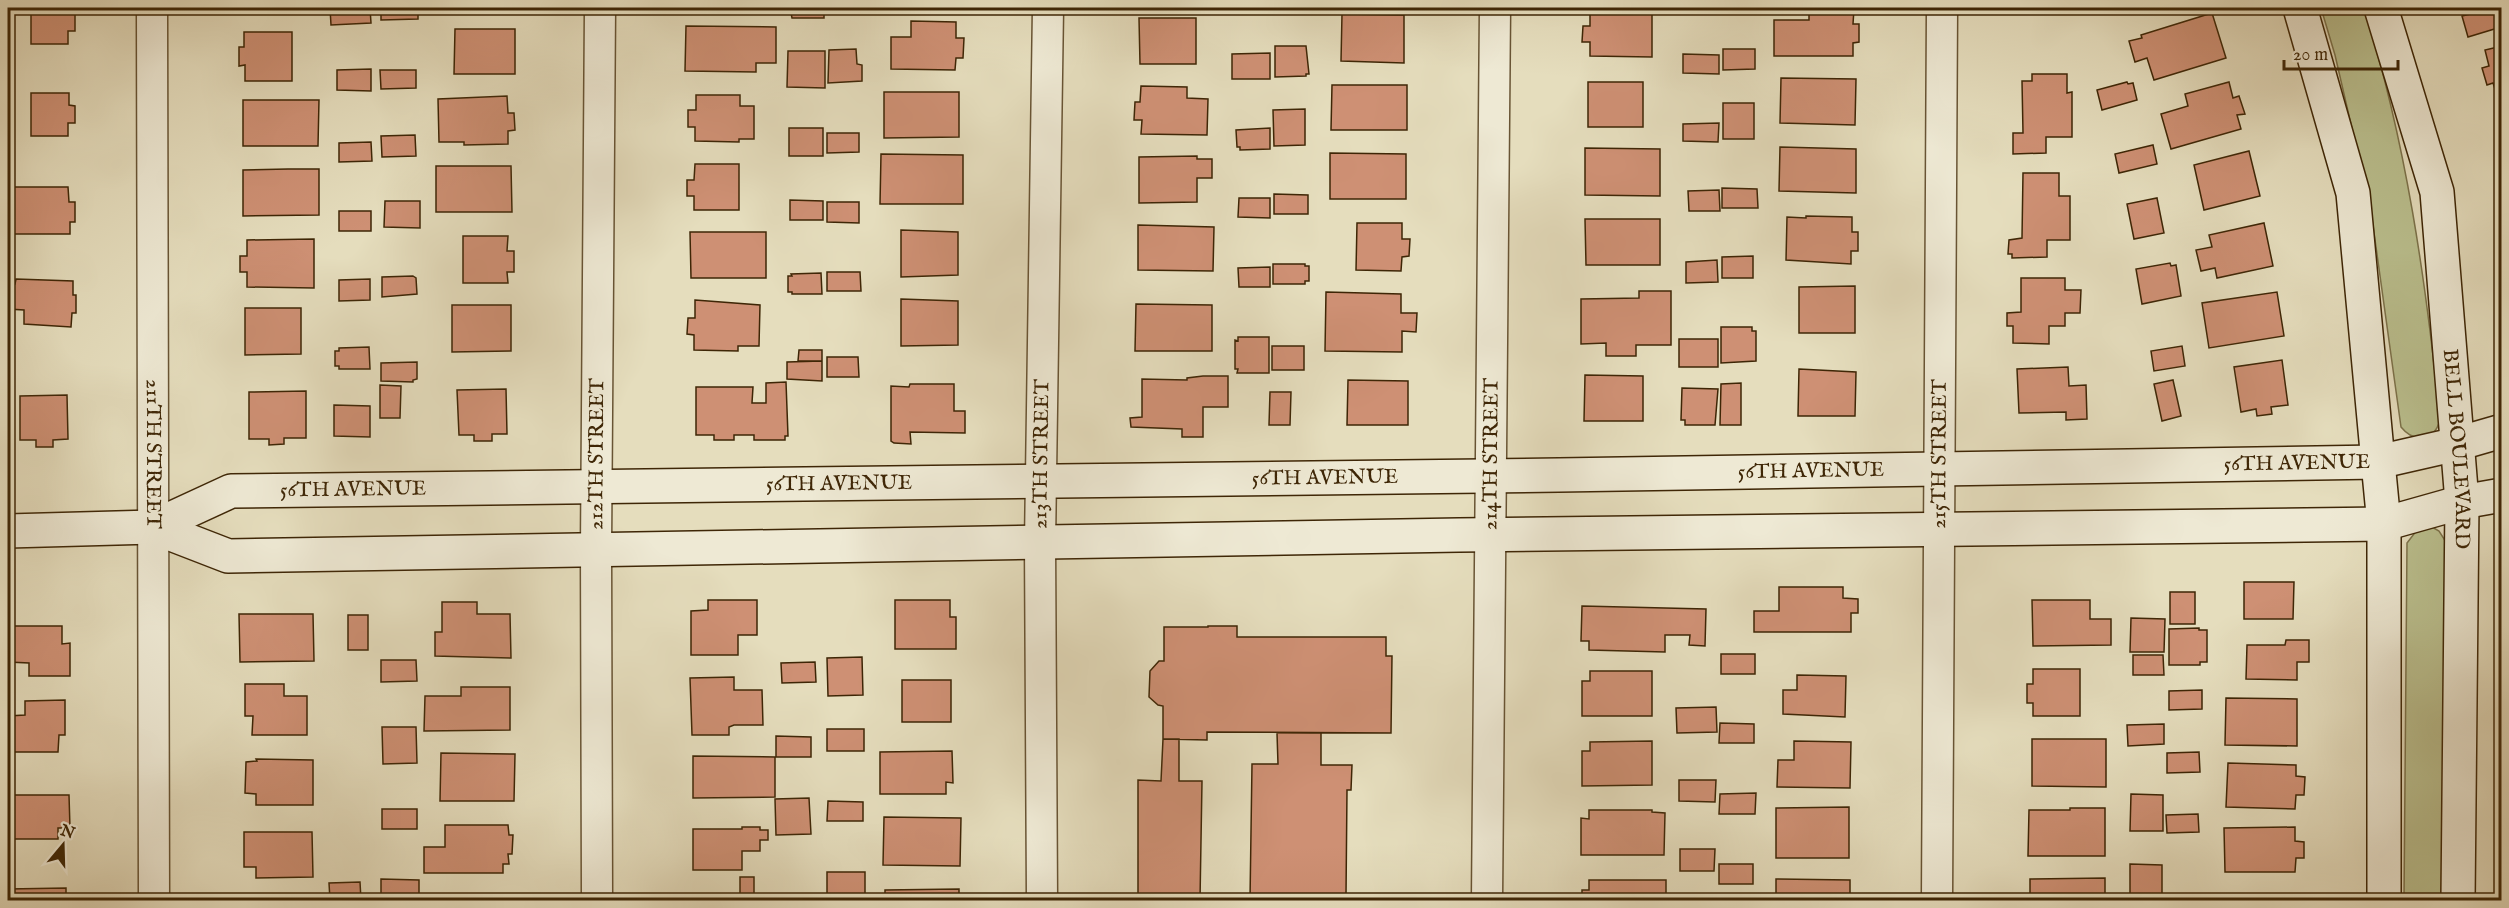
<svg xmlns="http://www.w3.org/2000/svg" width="2509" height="908" font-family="'IM FELL English',serif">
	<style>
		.green { fill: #babf8e; stroke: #7c724a; stroke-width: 1.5 }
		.building { fill: #ce9074; stroke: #3e2606; stroke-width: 1.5 }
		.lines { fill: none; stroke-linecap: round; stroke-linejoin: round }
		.street-casing { stroke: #685434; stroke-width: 33 }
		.secondary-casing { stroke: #3e2606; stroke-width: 36 }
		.street { stroke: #eee9d4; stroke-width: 30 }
		.secondary { stroke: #eee9d4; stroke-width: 33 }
		.labels { text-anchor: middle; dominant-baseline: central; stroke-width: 5; stroke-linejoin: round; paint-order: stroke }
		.street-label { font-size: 21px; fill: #3e2606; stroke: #eee9d4 }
	</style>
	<rect width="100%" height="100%" fill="#e5ddbd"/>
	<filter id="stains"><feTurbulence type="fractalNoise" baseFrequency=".00333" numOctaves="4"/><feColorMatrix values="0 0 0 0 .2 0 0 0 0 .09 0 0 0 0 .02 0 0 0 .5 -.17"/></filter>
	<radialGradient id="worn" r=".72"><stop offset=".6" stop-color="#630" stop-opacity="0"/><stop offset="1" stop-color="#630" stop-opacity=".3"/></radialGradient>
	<!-- green -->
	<path class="green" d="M2321,8H2364C2406,141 2426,281 2440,420C2434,442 2414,443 2401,427L2371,211L2335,55Z
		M2432,527L2439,531L2446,542L2444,900H2404L2407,543L2417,530Z"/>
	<!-- building -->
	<path class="building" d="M31,8H69V13H75V31H68V44H31Z
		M247,8H290V10H247Z
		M330,8H370L371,23L331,25Z
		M381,8H418V19L381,20Z
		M790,8H824V18H792Z
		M1237,8H1272V11L1240,10L1241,8Z
		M1809,8L1854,9L1853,24H1859V42L1853,43V56H1774V20H1809Z
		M2470,8H2502V31L2501,27L2468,37L2462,16L2471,14Z
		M1590,13H1652V57L1590,56V42H1582L1583,26H1590Z
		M2212,13L2226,58L2154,80L2147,58L2135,62L2129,41L2142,38L2141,35Z
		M1342,14L1404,15V63L1341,61Z
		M1139,18H1196V64H1140Z
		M911,21L956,22V38H964L963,58H956L955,70L891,69V37H911Z
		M686,26L776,27V63H756V72L685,71Z
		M455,29H515V74H454Z
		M244,32H292V81H245V65L239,66V47H244Z
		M1275,46H1306L1309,74H1306V76L1275,77Z
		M2502,46V97L2498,98L2493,83L2487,85L2482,68L2489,66L2485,50Z
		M856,49L857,64L862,65V81L828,83L829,50Z
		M1723,49H1755V69L1723,70Z
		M788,51H825V88L787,87Z
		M1270,53V79H1232V54Z
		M1683,54L1719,55V74L1683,73Z
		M371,69V91L337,90V70Z
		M380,70H416V88L381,89Z
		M2032,74H2067V93L2072,92V137H2046V153L2013,154V133H2023L2022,81H2032Z
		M1781,78L1856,79L1855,125L1780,123Z
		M1588,82H1643V127H1588Z
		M2127,82L2128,84L2133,83L2137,100L2102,110L2097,90Z
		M2229,82L2233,98L2239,96L2245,114L2237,115L2241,129L2171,149L2161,114L2188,106L2185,94Z
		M1332,85H1407V130H1331Z
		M1141,86L1187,87V98L1208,99L1207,135L1141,134L1142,120H1134L1135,102H1140Z
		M884,92H959V137L884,138Z
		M31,93H69V105L75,106V123H68V136H31Z
		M696,95H740V106H754V139H739V142L695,141V127H688V110H696Z
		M507,96L508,113H514L515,130L508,131V144L464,145V142H439L438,99Z
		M243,100H319L318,146H243Z
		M1723,103H1754V139H1723Z
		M1305,109V145L1274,146L1273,110Z
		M1719,123L1718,142L1683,141V124Z
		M789,128H823V156H789Z
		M1270,128V149L1240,150V147H1237L1236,130Z
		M827,133H859V152L827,153Z
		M415,135L416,156L382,157L381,136Z
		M8,138H10V176H8Z
		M371,142L372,161L339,162V143Z
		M2153,145L2157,164L2119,173L2115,154Z
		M1780,147L1856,149V193L1779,191Z
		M1585,148L1660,149V196L1585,195Z
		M2249,151L2260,196L2204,210L2194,165Z
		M1330,153L1406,154V199H1330Z
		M881,154L963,155V204H880Z
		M1197,156V159H1212V178H1197V202L1139,203V157Z
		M695,164H739V210H694V196H687V180H694Z
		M436,166H511L512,212H436Z
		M288,169H319V215L243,216V170Z
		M2023,173H2059V196H2070V240H2047V257L2012,258V254H2008L2009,240L2022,238Z
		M14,187H68L69,202H75V222H70V234H14Z
		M1722,188L1757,189L1758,208H1722Z
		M1719,190L1720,211H1689L1688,191Z
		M1274,194L1308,195V214H1274Z
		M1239,198H1270V218L1238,217Z
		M2157,198L2164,233L2134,239L2127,204Z
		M790,200L823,201V220H790Z
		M385,201H420V228L384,227Z
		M827,202H859V223L827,222Z
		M339,211H371V231H339Z
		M1806,216L1852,217V232H1858V251H1851V264L1786,260L1787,217L1806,218Z
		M1585,219H1660V265H1586Z
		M1357,223H1402V239H1410L1409,256L1402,257L1401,271L1356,270Z
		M2264,223L2273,266L2217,278L2215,268L2201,271L2196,250L2212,247L2209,235Z
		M1138,225L1214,227L1213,271L1138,270Z
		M901,230L958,232V275L901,277Z
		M690,232H766V278H691Z
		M463,236H508L507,251H514V272H507L508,283H463Z
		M314,239V288L247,287V272H240V256H247V240Z
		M1753,256V278H1722V257Z
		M1717,260L1718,282L1686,283V262Z
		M2170,263L2171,266L2176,265L2181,296L2142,304L2136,269Z
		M1273,264H1305V266H1309V281H1305V284H1273Z
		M1270,267V287H1239L1238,268Z
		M827,272H860L861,291H827Z
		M821,273L822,294H792V292H788V276H792L791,274Z
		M413,276L416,278L417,294L382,297V277Z
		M2021,278H2065V290H2081L2080,313H2065V326H2049V344L2013,343V326H2007V313L2021,312Z
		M16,279L73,281V295H76V313H72L71,327L24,324V310L8,309V284H15Z
		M370,279V300L339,301V280Z
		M1855,286V333H1799V287Z
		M1639,291H1671V345H1636V356H1606V343L1581,344V299L1639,298Z
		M1326,292L1401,294V313H1417L1416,332L1402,331V352L1325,351Z
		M2277,292L2284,336L2209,348L2202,303Z
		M901,299L958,301V345L901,346Z
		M695,300L760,305L759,346H738V351L694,350V335L687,334L688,318H695Z
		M1136,304L1212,305V351H1135Z
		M452,305H511V351L452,352Z
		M245,308H301V354L245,355Z
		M1721,327H1752V331H1756V361L1721,363Z
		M1238,337H1269V373H1237L1238,369H1235V340L1238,341Z
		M1679,339H1718V367H1679Z
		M1272,346H1304V370H1272Z
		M2182,346L2185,366L2154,371L2151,351Z
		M369,347L370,369H339V366H335V351H339V348Z
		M799,350H822V361H798Z
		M827,357H858L859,377H827Z
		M2282,360L2288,405L2271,407L2272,414L2257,416L2256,409L2241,412L2234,367Z
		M822,361V381L787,379V362Z
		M417,362V379L413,380V382L381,381V363Z
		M2068,367L2069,386L2086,385L2087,419L2066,420V412L2019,413L2017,369Z
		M1799,369L1856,372L1855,416H1798Z
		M1585,375L1643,376V421H1584Z
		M1203,376H1228V407H1203V437H1182V429L1131,427L1130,418L1142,417V379L1187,380V378Z
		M1348,380L1408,381V425H1347Z
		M2173,380L2181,416L2162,421L2154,384Z
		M786,382L788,436H785V440H754V435H734V440H714V435H696V387H753L752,403H766V383Z
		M1741,383V425H1720L1721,384Z
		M910,384H954V411H965V433L910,432L911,444L894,443L891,441V386L909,387Z
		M380,385L401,386L400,418H380Z
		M1682,388L1718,389L1715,425H1685V420H1681Z
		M506,389L507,434H492V441H474V435H459L457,390Z
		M306,391V438H284V444L269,445V439H249V392Z
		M1270,392H1291L1290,425H1269Z
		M67,395L68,439L53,440V447H36V440H20V396Z
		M334,405L370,406V437L334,436Z
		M2244,582H2294L2293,619H2244Z
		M1779,587H1843V598L1858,599V613H1851V632H1754V611H1779Z
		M2170,592H2195V624H2170Z
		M708,600H757V635H738V655H691V611L708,610Z
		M895,600H950V617H956V649H895Z
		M2032,600H2090V619H2111V645L2033,646Z
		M442,602H477V614H510L511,658L435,656V632H442Z
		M1582,606L1706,609L1705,646L1689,645L1690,635H1665V652L1589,650V641H1581Z
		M239,614H313L314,661L240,662Z
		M348,615H368V650H348Z
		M2131,618L2165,619L2164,652H2130Z
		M8,626H62V644L70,643V676H29V663L8,662Z
		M1208,626H1237V637H1386V656H1392L1391,733L1207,732V740L1163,739V706L1158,705L1149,697L1150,671L1159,661H1164V627H1208Z
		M2199,628V630H2207V662H2200V665H2169V629Z
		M2286,640H2309V662H2297V680L2246,679L2247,645H2285Z
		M1721,654H1755V674H1721Z
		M2133,655H2163L2164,675H2133Z
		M862,657L863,695L828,696L827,658Z
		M381,660H416L417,681L381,682Z
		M815,662L816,682L782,683L781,663Z
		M2033,669H2080V716H2033V703H2027V684H2033Z
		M1590,671H1652V716H1582V681H1590Z
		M1797,675L1846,676L1845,717L1783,714V690H1797Z
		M734,677V690H762L763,725H734L729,727V735H692L690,678Z
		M902,680H951V722H902Z
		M245,684H284V696H307V735H252L253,716H245Z
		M461,687H510V730L424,731L425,696H461Z
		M2202,690V709L2169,710V691Z
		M2226,698L2297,699V746L2225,745Z
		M65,700V735H59L58,752H8V716L25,715V701Z
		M1716,707L1717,732L1677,733L1676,708Z
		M1720,723L1754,724V743H1719Z
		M2164,724V744L2128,746L2127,725Z
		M382,727H416L417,763L383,764Z
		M827,729H864V751H827Z
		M1277,733H1321V765H1352L1351,790H1347L1346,895H1348V900H1250L1252,764H1278Z
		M776,736L811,737V757H776Z
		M1163,739H1179V781H1202L1200,900H1138V780L1161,781Z
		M2032,739H2106V787L2032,786Z
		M1652,741V785L1582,786V751H1590V742Z
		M1794,741L1851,742L1850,788L1777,787L1778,760H1794Z
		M952,751L953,783L946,782V794H880V752Z
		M2199,752L2200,772L2167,773V753Z
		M441,753L515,754L514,801H440Z
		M693,756L775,757V797L693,798Z
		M256,759L313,760V805H256V794L245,793L246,762L257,761Z
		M2228,763L2296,765V776L2305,777L2304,795H2296L2295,809L2226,807Z
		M1679,780H1716L1715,802L1679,801Z
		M1756,793L1755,814H1719L1720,794Z
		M2131,794L2163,795V831H2130Z
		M8,795H69L70,828H58V839H8Z
		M809,798L811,834L776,835L775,799Z
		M828,801L863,802V821H827Z
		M1849,807V858H1776V808Z
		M2070,808H2105V856H2028L2029,810H2070Z
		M382,809H417V829H382Z
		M1589,810H1652V812L1665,813L1664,855H1581V818L1589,819Z
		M2198,814L2199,832L2167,833L2166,815Z
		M884,817L961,818L960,866L883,865Z
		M445,825H508L509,835H513L512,854H508L509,864H503V873H424V847H445Z
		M742,827H760V830H768V840H760V851H742V870H693V829H742Z
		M2295,827V841L2304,842V858H2296L2295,872H2225L2224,828Z
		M244,832H312L313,877L256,878V867H244Z
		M1680,849H1715L1714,871H1680Z
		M1719,864H1753V884H1719Z
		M2130,864L2162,865V900H2130Z
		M827,872H865V896L827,897Z
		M740,877H754V894H740Z
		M2105,878V900H2030V879Z
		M381,879L419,880V900H381Z
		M1776,879L1850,880V900H1761V897L1776,898Z
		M1589,880H1666V900H1582V890H1589Z
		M360,882L361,900H330L329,883Z
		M66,888V900H8V889Z
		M959,889V900H885V890Z
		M687,894H761V900H687Z
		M2241,895L2292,896V900H2241Z
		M439,899H515V900H439Z"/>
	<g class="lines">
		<!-- street casing -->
		<g class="street-casing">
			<g id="street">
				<path id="s1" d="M152,8L154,900"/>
				<path id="s2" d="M597,900L596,548L600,8"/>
				<path id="s3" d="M1042,900L1040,543L1048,8"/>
				<path id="s4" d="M1487,900L1495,8"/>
				<path id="s5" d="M1937,900L1942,8"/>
			</g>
		</g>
		<!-- secondary casing -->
		<g class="secondary-casing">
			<g id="secondary">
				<path d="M2300,8L2353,193L2378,462L2384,524V900"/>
				<path id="s6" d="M2381,8L2437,192L2462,502L2458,900"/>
				<path id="s7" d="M153,527L231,491L1559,475L2378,462L2457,444L2502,431"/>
				<path d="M8,531L153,527L228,556L1459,535L2384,524L2462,502L2502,495"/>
			</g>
		</g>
		<!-- street -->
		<use href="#street" class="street"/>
		<!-- secondary -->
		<use href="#secondary" class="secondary"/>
	</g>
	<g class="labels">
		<!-- street labels -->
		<g class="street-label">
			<text stroke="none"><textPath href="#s6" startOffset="450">BELL BOULEVARD</textPath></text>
			<text stroke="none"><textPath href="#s1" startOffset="446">211TH STREET</textPath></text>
			<text stroke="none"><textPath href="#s2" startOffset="446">212TH STREET</textPath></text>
			<text stroke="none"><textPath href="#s3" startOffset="446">213TH STREET</textPath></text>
			<text stroke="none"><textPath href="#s4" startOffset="446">214TH STREET</textPath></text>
			<text stroke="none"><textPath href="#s5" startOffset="446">215TH STREET</textPath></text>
			<text stroke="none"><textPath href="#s7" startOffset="2152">56TH AVENUE</textPath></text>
			<text stroke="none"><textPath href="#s7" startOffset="1666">56TH AVENUE</textPath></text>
			<text stroke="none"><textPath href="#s7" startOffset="1180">56TH AVENUE</textPath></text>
			<text stroke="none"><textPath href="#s7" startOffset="694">56TH AVENUE</textPath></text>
			<text stroke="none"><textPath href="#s7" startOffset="208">56TH AVENUE</textPath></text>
		</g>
	</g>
	<!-- margin -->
	<rect width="2509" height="908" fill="none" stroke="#e5ddbd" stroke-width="30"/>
	<rect x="9" y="9" width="2491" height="890" fill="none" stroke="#3e2606" stroke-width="3"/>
	<rect x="15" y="15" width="2479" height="878" fill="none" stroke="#3e2606" stroke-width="1.5"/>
	<!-- north arrow -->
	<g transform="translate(63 845) rotate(19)" stroke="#eee9d4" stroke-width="4.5" paint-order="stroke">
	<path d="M0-4.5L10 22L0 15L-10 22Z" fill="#3e2606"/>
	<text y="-9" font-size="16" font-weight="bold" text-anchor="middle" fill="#3e2606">N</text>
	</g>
	<!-- scale -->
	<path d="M2284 60v9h114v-9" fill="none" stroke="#3e2606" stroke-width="3"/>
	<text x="2293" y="60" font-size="18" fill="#3e2606" stroke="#eee9d4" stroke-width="4.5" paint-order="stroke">20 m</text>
	<rect width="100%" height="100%" filter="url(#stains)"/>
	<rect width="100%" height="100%" fill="url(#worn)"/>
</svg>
